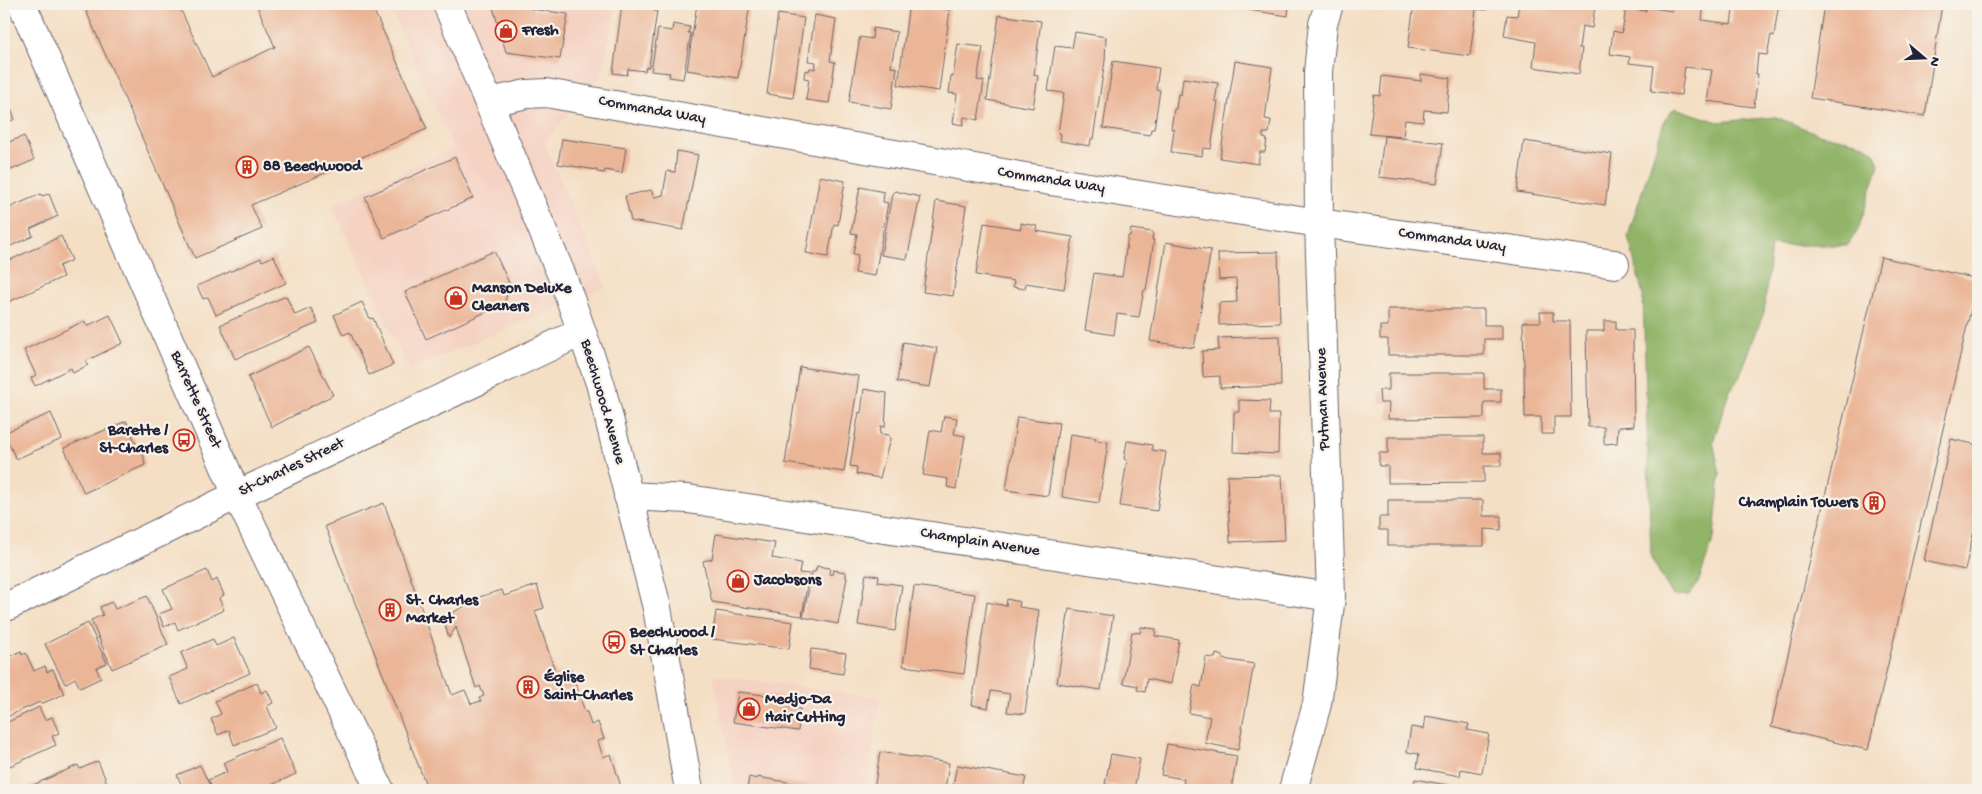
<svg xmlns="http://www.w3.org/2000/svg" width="1982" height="794" font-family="'Gochi Hand',sans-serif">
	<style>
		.built { fill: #f5d2c2 }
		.forest { fill: #91b468; stroke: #5a6b52 }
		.building { fill: #ebb597 }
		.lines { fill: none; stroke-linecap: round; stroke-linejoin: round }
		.street-casing { stroke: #6c646b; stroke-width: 30 }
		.secondary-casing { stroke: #6c646b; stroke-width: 30 }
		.street { stroke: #fff; stroke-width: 28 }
		.secondary { stroke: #fff; stroke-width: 28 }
		.labels { text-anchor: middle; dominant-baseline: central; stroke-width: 4.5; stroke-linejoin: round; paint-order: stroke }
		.poi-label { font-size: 16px; font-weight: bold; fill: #22223b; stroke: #f7f3e8; text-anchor: start }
		.street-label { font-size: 16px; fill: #22223b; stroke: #f7f3e8 }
	</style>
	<rect width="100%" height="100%" fill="#f7f3e8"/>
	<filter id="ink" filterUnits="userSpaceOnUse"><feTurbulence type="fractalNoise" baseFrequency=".02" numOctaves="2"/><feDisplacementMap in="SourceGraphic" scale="10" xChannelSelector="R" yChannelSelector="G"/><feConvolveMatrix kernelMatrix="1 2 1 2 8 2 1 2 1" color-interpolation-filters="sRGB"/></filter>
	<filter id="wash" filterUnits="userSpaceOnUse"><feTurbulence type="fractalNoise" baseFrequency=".0096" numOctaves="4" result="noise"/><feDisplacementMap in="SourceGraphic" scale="20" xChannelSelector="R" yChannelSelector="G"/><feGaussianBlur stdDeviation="1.12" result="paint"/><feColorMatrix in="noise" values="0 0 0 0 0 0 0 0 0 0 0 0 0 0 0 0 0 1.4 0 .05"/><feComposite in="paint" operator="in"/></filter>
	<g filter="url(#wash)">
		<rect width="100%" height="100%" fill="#f4dfc5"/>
		<!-- built -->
		<path class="built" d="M388,4H617L600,79L544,142L606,287L409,370L332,206L453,148Z
			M713,675L880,698L866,790H735Z"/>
		<!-- forest -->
		<path class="forest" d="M1675,108L1718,122L1776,117L1818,134L1861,143L1874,151L1879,164L1858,230L1848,245H1771L1764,312L1739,378L1729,392L1713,442L1720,474L1714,537L1698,583L1689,595L1673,596L1651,558L1643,295L1628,236L1665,119Z"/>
		<g id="blocks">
			<!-- building -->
			<path class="building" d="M83,4H178L212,77L275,47L256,4H371L427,129L251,205L262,229L195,258Z
				M492,4H532L531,9L568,14L560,59L506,52Z
				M622,4H655L654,11H657L649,67H646L645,71L628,69L627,75L613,73Z
				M697,4H750L738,78L687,70Z
				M909,4L950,10L939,91L898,85Z
				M1236,4H1289L1288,16L1236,8Z
				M1414,4H1487L1486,10L1476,9L1470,56L1408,48Z
				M1519,4H1598V6H1595L1592,28L1582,26L1579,48H1582L1579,74L1533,67L1536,42L1504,36L1507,15L1517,16Z
				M1673,4H1704L1702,20L1731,24L1734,4H1788L1787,9L1778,8L1774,36L1771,35L1767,55L1758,54L1756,74H1758L1754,107L1707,101L1712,70L1685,67L1681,95L1651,91L1654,66L1629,63L1630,57L1610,54L1613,31L1622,33L1626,8L1646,11V7L1672,11Z
				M1824,4H1942L1925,116L1810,98Z
				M778,14L804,18L793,98L767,94Z
				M815,15L836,19L830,61L835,62L829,103L806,100L809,79L804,78L805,70L809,71L810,68L815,69L816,62L808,61Z
				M999,15L1041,21L1034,75L1038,76L1033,108L987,100Z
				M673,24L690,27L688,33H691L683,79L669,77L670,73L651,71L658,29L672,31Z
				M873,28L897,32L891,67L897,68L891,109L849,102L860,37L872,39Z
				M1075,32L1106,37L1105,61L1093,139H1091L1090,146L1060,141L1061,134L1058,133L1064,93L1048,91L1055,46L1072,48Z
				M958,44L983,47L977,80L984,81L978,120L964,117L963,125L953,123L957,94L949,93L951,76L953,77Z
				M1113,61L1159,68L1156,89L1160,90L1154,129H1151L1150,135L1103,128Z
				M1235,61L1272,67L1265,119L1271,120L1269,133H1263V138L1267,139L1265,152H1260L1258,164L1220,158Z
				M1421,74L1450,78L1447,112L1424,110L1423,122L1405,120L1403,137L1369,134L1374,95L1380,96L1382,76L1421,81Z
				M1183,78L1218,83L1215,101H1218L1211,149L1203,148L1202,156L1171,152L1174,129H1171L1174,109H1176L1178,94L1181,95Z
				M4,94L15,119L4,124Z
				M24,136L34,160L4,173V144Z
				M1384,136L1443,143L1437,184L1379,177Z
				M562,139L626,148L622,173L605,170L604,173L597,172V170L558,164Z
				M1524,141L1612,154L1605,205L1517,192Z
				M677,151L698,155L683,230L631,221L625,196L651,190L654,197L663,195L667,171L675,172Z
				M455,157L473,198L384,238L365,197Z
				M820,176L845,181L838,225L834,224L828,257L806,253Z
				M860,187L884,192L883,202L888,203L875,276L855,273L858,255L853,254L857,234L851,233Z
				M895,191L920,197L907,259L881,255L892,194Z
				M41,194L42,196L49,194L58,216L30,229L33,236L4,249V210Z
				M936,201L966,206L953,296L923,292Z
				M984,223L1021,229V223L1037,226L1036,231L1073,237L1064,289L1026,283L1025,289L1013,287L1014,281L976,275Z
				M1131,229L1153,232L1152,240H1154L1146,290H1144L1139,317L1117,314L1114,335L1085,330L1094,273L1122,277L1128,236H1130Z
				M61,236L72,260L59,266L63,277L4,304V263Z
				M1166,242L1211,250L1194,348L1150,341Z
				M494,251L510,285L504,304L426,339L405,292Z
				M1278,252L1280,323L1219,325V303L1237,302L1236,279L1219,280L1218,253Z
				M274,256L286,283L216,315L208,297L203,299L197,286L261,258L262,261Z
				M1881,257L1978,279L1868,750L1771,727Z
				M286,296L295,315L311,308L318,323L235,359L220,325Z
				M362,302L370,319L373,318L393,365L369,375L350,332L343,335L334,315Z
				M1388,309H1484V325H1502V339H1484V355H1388V339H1380V326H1388Z
				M1540,312H1553V321H1570L1571,417H1554V434H1541V417H1525L1523,322H1541Z
				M110,315L123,343L86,361L88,365L73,373L71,368L35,386L31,378L36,375L24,350L84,321L87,326Z
				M1604,321H1616V330H1633L1634,426L1618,427L1617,443L1604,444V427H1588L1586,331H1604Z
				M1280,336L1281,386L1220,388V376L1203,377L1202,351L1219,350L1218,338Z
				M903,342L937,348L930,387L897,382Z
				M309,347L333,395L272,427L248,377Z
				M800,367L859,376L844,472L785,463Z
				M1389,373H1484V389H1501V402H1484V418L1388,419L1389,403H1380L1379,390H1389Z
				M864,389L887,393L885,427L881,426L880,434L889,435L890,439L880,478L856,474L857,467L850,466L859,412L861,413Z
				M1239,400L1270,401L1269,414H1279L1278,454L1233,452L1234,412H1239Z
				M51,413L62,439L16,459L4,433Z
				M944,416L957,418L954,434L965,436L956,489L947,487L948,479L923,475L930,430L941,432Z
				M1017,417L1059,423L1048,496L1006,490Z
				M126,421L138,449L143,452L145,465L84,493L64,448Z
				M1070,434L1096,438L1095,440L1108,442L1099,503L1062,497Z
				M1388,437H1483V453H1501V466H1484V482L1388,483V466H1379V453H1388Z
				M1951,439L1978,445V513L1965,570L1924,561Z
				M1127,441L1152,445V450L1166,452L1157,511L1120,506L1127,460L1124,459Z
				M1282,475L1285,540L1230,542L1227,476Z
				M1388,500H1483V516H1501V530L1484,529V546H1388V530H1379V517H1388Z
				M384,503L452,695L465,690L471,704L481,701L479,698L484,696L480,686L476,688L456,627L449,638L443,618L474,601L473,599L502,590L504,596L537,585L544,608L535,611L556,674L571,670L585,712H587L591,725L598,722L604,739L598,741L603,757L611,754L622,790H428L325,526Z
				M716,534L775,543L772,558L801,563L799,573L809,574L802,616L712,602L703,561L712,559Z
				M817,566L830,568L829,574L832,575L833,570L846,572V578H847L838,624L803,617L812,572H815Z
				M207,570L212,582L217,579L224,595L219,598L224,610L178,630L175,622L164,627L159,614L172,609L163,589Z
				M866,574L879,576L878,582L902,585L895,631L858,625Z
				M914,586L975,594L964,674L903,666Z
				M147,596L168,645L112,669L91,620L103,615L100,607L112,602L115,609Z
				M1007,599L1020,602L1019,607L1039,610L1025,714L1007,712L1010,694L991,691L988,708L972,705L987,602L1006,606Z
				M1069,609L1113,616L1101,690L1057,683Z
				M716,611L793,622L789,649L712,639Z
				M88,623L107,663L96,668L101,678L80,688L75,678L65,684L45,644Z
				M1141,627L1156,629L1155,636L1179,640L1171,684L1147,679L1145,692L1137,690L1138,686L1123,683L1132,632L1140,633Z
				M234,638L250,673L181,704L169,677L188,669L181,653L213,639L216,646Z
				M811,649L846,653L843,674L809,669Z
				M21,651L22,655L26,653L34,671L45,666L47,672L53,669L64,694L41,704L40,702L4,718V659Z
				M1216,654L1223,656V659L1254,664L1238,750L1205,743L1210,717L1189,713L1194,685L1201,687L1206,657L1215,658Z
				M257,683L261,693L267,690L273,703L267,706L276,728L234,745L229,730L218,735L211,719L221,714L215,701Z
				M738,692L784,697V706L800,709L798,731L733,722Z
				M39,707L45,720L52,717L59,733L52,736L56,745L10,766L4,751V724Z
				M1426,716L1469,724L1467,730L1489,734L1482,773L1461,769L1460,776L1417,768L1419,754L1407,752L1411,727L1424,729Z
				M280,738L296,774L260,790H184L177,775L200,765L211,788L212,787L208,780L227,772L223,763Z
				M1167,744L1237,756L1231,790H1207L1183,786L1184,779L1161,775Z
				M880,752L949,763L945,790H874Z
				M1111,754L1140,759L1134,789L1105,784Z
				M98,761L110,790H22L78,765L80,769Z
				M957,765L1026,777L1023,790H952Z
				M749,777L757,779V777L822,788V785L832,787V790H747Z
				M1415,779L1457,787V790H1413Z"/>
		</g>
	</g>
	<g filter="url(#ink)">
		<use href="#blocks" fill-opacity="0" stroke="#6c646b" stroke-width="1"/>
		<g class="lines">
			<!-- street casing -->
			<g class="street-casing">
				<path id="street" d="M22,4L237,495L380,790
					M490,102L527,94L546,93L1025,177L1319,223L1615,264
					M628,496L688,499L1331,597
					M4,608L237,495L581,332
					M1293,790L1317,704L1331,597L1319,223L1318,72L1323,24L1329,4"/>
			</g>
			<!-- secondary casing -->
			<g class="secondary-casing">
				<path id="secondary" d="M447,4L562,276L600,383L657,608L689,790"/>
			</g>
			<!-- street -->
			<use href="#street" class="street"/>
			<!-- secondary -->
			<use href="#secondary" class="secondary"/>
		</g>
	</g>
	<!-- icons -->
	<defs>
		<g id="shop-ring" transform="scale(1.125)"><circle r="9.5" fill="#f7f3e8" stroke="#c8321e" stroke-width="1.5"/><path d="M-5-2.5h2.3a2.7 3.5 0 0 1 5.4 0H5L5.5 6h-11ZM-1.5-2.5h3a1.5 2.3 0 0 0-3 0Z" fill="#c8321e"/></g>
		<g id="building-ring" transform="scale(1.125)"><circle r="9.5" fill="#f7f3e8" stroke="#c8321e" stroke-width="1.5"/><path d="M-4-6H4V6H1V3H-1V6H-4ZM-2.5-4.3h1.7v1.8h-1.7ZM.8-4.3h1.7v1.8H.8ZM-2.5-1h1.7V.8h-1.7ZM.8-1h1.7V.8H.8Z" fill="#c8321e"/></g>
		<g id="bus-ring" transform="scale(1.125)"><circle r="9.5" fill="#f7f3e8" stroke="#c8321e" stroke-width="1.5"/><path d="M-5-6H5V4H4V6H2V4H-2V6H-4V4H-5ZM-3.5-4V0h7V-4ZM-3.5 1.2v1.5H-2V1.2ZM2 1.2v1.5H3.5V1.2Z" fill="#c8321e"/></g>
	</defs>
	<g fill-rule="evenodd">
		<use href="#shop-ring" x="506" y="31"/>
		<use href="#building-ring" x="247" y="167"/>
		<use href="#shop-ring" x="456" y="298"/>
		<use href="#bus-ring" x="184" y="440"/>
		<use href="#building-ring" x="1874" y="503"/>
		<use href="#shop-ring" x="738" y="581"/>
		<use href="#building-ring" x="390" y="610"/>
		<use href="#bus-ring" x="614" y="642"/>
		<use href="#building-ring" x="528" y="687"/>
		<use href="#shop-ring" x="749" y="709"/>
	</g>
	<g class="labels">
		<!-- poi labels -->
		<g class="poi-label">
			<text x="522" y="31">Fresh</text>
			<text x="263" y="167">88 Beechwood</text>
			<text x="472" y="289">Manson Deluxe<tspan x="472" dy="18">Cleaners</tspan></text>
			<text x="168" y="431" text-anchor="end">Barette /<tspan x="168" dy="18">St-Charles</tspan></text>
			<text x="1858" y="503" text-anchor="end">Champlain Towers</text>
			<text x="754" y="581">Jacobsons</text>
			<text x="406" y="601">St. Charles<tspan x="406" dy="18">Market</tspan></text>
			<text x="630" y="633">Beechwood /<tspan x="630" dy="18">St Charles</tspan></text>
			<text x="544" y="678">Église<tspan x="544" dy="18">Saint-Charles</tspan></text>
			<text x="765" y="700">Medjo-Da<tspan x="765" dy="18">Hair Cutting</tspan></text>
		</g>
		<!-- street labels -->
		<g class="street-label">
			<text transform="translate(652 111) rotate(10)">Commanda Way</text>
			<text transform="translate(1051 181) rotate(9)">Commanda Way</text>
			<text transform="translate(1452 241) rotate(8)">Commanda Way</text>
			<text transform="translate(1324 399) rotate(-92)">Putman Avenue</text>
			<text transform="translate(195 400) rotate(66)">Barrette Street</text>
			<text transform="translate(602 402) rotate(74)">Beechwood Avenue</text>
			<text transform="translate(292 468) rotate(-26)">St-Charles Street</text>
			<text transform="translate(980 543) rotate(9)">Champlain Avenue</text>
		</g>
	</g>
	<!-- margin -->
	<rect width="1982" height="794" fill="none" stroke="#f7f3e8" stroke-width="20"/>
	<!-- north arrow -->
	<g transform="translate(1924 58) rotate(109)" stroke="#f7f3e8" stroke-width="4" paint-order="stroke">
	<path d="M0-4L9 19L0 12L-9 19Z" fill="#22223b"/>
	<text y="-8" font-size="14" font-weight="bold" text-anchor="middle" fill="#22223b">N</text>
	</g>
</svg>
